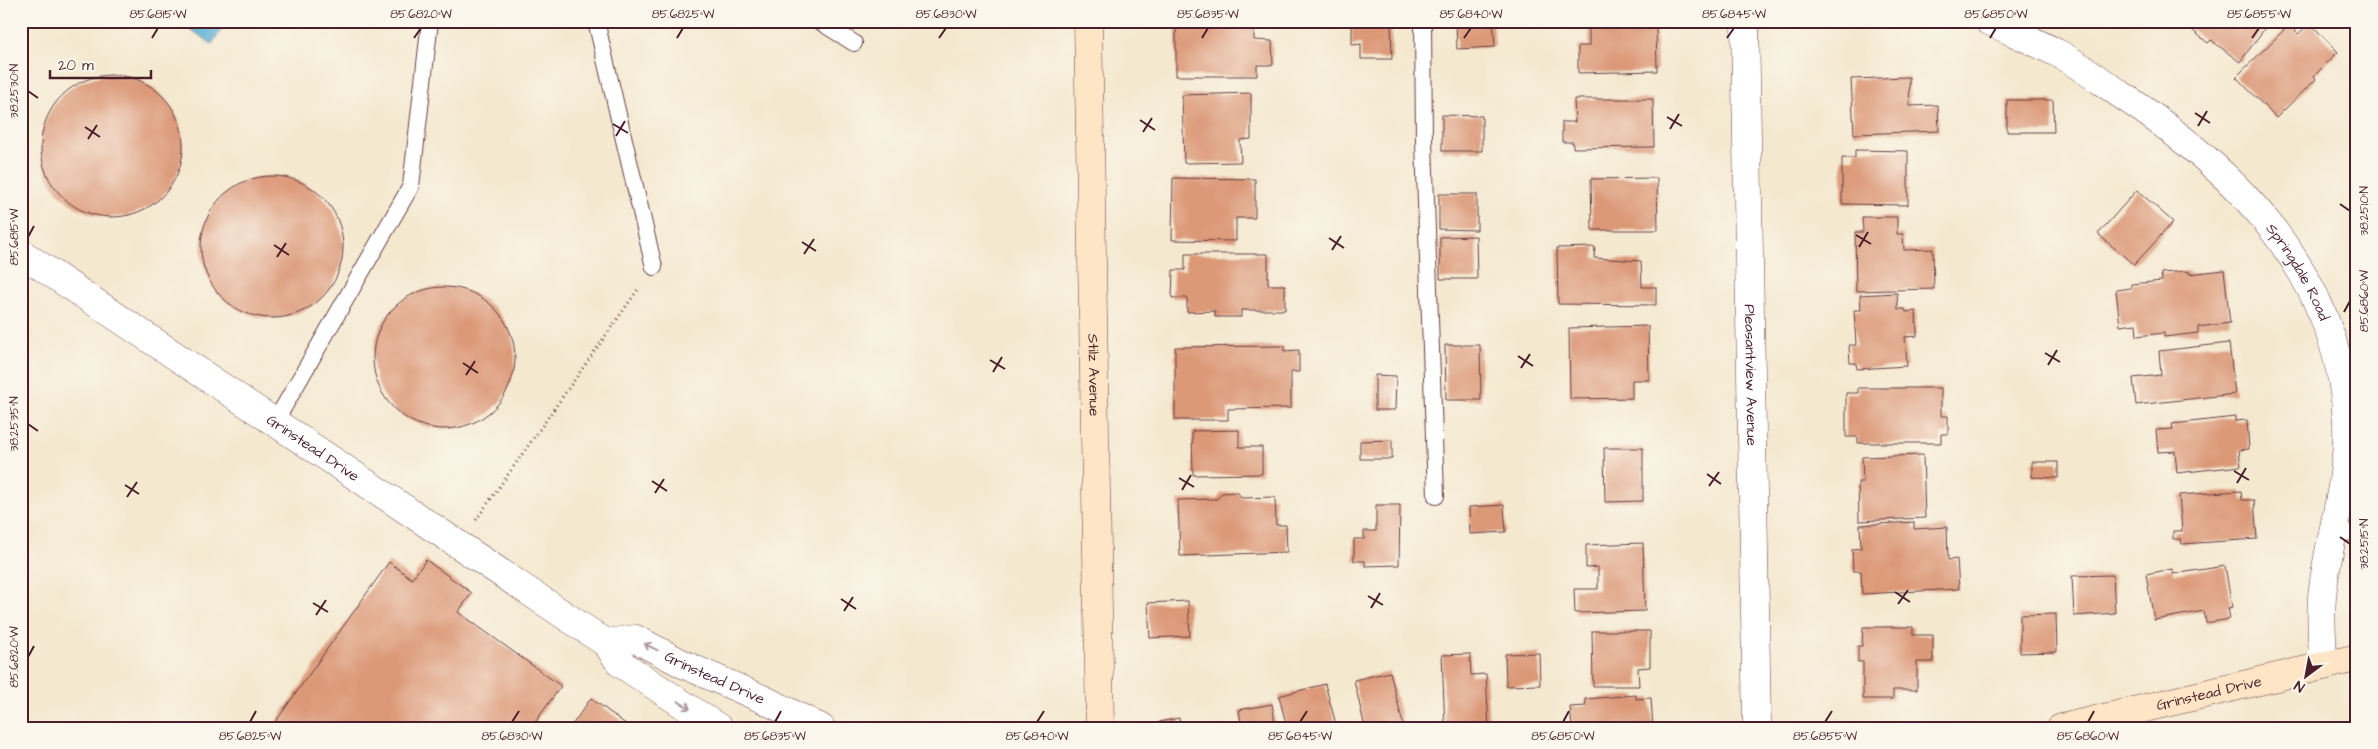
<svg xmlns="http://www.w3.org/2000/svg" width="2378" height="749" font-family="'Architects Daughter',sans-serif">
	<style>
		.water { fill: #55add2; stroke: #50667e }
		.building { fill: #dc9978 }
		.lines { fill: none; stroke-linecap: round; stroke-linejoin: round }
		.lane-casing { stroke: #643d44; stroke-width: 18 }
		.street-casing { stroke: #643d44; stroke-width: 29 }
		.secondary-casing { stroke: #643d44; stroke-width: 29 }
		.path { stroke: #643d44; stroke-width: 3; stroke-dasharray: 1 4; stroke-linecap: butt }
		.lane { stroke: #fff; stroke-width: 16 }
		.street { stroke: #fff; stroke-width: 28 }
		.secondary { stroke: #fde5c5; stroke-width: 28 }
		.oneway { stroke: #ae9aa0 }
		.ticks { fill: none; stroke: #4a1f2b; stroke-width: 2 }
		.labels { text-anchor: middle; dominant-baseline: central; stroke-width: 4; stroke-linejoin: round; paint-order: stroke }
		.street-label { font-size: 15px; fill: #4a1f2b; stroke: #fbf7ec }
		.neatline { fill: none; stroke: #4a1f2b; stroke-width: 2 }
		.ticks-label { font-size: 12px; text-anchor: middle; fill: #4a1f2b }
	</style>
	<rect width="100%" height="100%" fill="#fbf7ec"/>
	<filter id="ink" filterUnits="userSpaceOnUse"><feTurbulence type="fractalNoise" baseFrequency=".02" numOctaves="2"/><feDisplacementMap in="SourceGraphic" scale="10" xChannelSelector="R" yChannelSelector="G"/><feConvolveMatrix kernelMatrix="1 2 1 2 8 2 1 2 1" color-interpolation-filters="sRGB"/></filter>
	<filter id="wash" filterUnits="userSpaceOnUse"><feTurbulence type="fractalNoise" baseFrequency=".0096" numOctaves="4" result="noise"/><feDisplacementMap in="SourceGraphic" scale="20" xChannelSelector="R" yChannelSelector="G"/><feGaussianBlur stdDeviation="1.12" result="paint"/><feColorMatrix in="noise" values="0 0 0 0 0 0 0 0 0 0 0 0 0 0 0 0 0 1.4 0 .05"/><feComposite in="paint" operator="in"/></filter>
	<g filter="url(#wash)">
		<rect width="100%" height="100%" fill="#f4e8cf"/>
		<!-- water -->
		<path class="water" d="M178,21H227L212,44Z"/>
		<g id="blocks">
			<!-- building -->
			<path class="building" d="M1352,21H1391L1392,59H1361V44L1352,45Z
				M1456,21H1493L1495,47L1457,49Z
				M2188,21H2270L2240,62L2211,40L2208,43L2187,26L2190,22Z
				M1176,23H1254V40L1272,41L1273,65H1257V76H1176Z
				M1656,23L1657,71L1578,73V46H1589V25Z
				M2310,23L2338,52L2314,76L2316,79L2276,118L2236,77L2289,25L2298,34Z
				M41 146a71 71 0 1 1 142 0a71 71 0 1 1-142 0Z
				M1909,77L1910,106L1938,105L1939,131L1854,134L1851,79Z
				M1251,93V139L1240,140L1241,162L1184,163L1182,95Z
				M1574,99H1653L1654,147L1573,148V142H1562V122H1575Z
				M2007,100H2053L2054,132H2007Z
				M1442,115L1482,116V151H1442Z
				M1855,150L1908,151V205L1842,204V158H1855Z
				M201 247a71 71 0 1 1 142 0a71 71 0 1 1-142 0Z
				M1173,178L1255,179V218H1236V241L1172,240Z
				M1657,178L1658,230H1592L1591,179Z
				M2137,190L2173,222L2134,265L2098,234Z
				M1439,194H1477V230L1439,229Z
				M1862,217H1897V234H1903L1904,250L1933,249L1934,289L1856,291L1855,232H1863Z
				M1476,236L1477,279H1440V237Z
				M1595,247L1594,258L1641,261L1642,287H1656V305L1558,304L1557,248Z
				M1185,254H1268V285H1285V310H1241V317H1215V311L1187,312V298H1172L1173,270H1185Z
				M2224,270L2230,323L2198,327V333L2164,337V333L2137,336L2136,324L2120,326L2116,290L2131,288V284L2162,281L2161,273L2189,271V274Z
				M373 358a71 71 0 1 1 142 0a71 71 0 1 1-142 0Z
				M1897,293L1898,309H1905L1906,312L1916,311L1917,336L1905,337L1907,366L1857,369L1856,363H1850L1849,345H1856L1854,310H1861L1860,295Z
				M1648,326L1649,380H1632V398L1570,399L1569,328Z
				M2229,343L2235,394L2136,405L2133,378L2161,375L2159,351Z
				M1445,345H1480L1481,400H1446Z
				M1284,346V351L1299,350V372H1291V408L1228,409V420H1175V347Z
				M1375,375L1396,376L1395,410H1375Z
				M1858,388H1941V416H1948V434H1941V443H1858V437H1846V393H1858Z
				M2235,417V421L2247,420L2249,449L2239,450L2241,466L2177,473L2175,451L2158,452L2156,430L2173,429L2172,424Z
				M1239,430V447H1262V474L1193,475L1192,431Z
				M1392,440V459H1360V441Z
				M1604,448H1643V501L1605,502Z
				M1923,455L1925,518L1859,521L1858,482H1863L1862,457Z
				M2032,462H2058V478L2032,477Z
				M2241,491L2242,500H2254L2257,539L2182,544L2181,539H2173V531H2182L2179,495Z
				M1237,492L1242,498L1275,497L1276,525H1286L1287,552L1180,556L1178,500L1217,499L1222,493Z
				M1376,505H1400L1399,565L1365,566V561H1354V539H1364V531H1376Z
				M1504,505L1506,532L1470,534L1469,507Z
				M1914,522V529L1947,527L1948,560L1957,559L1959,589L1862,594L1861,571H1853L1852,549L1861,548L1860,525Z
				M1643,543L1645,611L1575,613L1574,589H1598V567L1586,568V545Z
				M426,560L472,593L458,612L561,686L531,728H271L389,562L412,579Z
				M2225,566L2232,607L2228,608L2230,619L2206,623L2204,611L2154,620L2146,574L2172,569L2173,574Z
				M2113,575L2115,613L2074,616L2072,576Z
				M1188,601L1190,636L1150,638L1148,603Z
				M2056,614L2057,652L2020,653V615Z
				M1863,627H1913V635H1933V662H1917V690H1893V699H1863V662H1858V646H1862Z
				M1592,631H1650V667L1638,668L1639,686H1593Z
				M1539,653L1540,685L1506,686L1505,654Z
				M1470,654L1471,675L1486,674L1489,728H1445L1442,655Z
				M1390,672L1404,728H1365L1354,680Z
				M1325,684L1337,728H1287L1279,696Z
				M1636,695V699L1651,698L1653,728H1572L1570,707L1586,706L1585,699Z
				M591,698L592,699L631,728H570Z
				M1272,704L1276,728H1242L1239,710Z
				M1179,718L1181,728H1160L1159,722Z"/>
		</g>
	</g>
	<g filter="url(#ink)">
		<use href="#blocks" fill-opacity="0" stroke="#643d44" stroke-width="1"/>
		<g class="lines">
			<!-- lane casing -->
			<g class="lane-casing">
				<path id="lane" d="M596,21L654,267
					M819,21L854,43
					M1423,21L1424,142L1436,496
					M275,422L411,186L430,21
					M2334,532L2357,533"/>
			</g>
			<!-- street casing -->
			<g class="street-casing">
				<g id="street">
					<path id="s1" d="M1745,21L1757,728"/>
					<path id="s2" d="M1989,21C2012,32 2036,42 2059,54C2079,65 2098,79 2117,92C2235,169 2340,274 2347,423C2349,480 2330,533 2323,588C2319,613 2323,640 2323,666"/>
					<path id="s3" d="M21,253L606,643L620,663L719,728"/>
					<path id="s4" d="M606,643L636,639L683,664L767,701L821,728"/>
				</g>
			</g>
			<!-- secondary casing -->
			<g class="secondary-casing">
				<g id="secondary">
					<path id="s5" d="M1088,21L1100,728"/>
					<path id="s6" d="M2061,728L2357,658"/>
				</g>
			</g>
			<!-- path -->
			<path class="path" d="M476,520L639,288"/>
			<!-- lane -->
			<use href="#lane" class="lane"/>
			<!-- street -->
			<use href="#street" class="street"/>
			<!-- secondary -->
			<use href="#secondary" class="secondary"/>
		</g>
		<!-- one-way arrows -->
		<defs><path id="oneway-shaft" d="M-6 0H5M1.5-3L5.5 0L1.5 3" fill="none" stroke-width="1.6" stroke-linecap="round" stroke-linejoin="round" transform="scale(1.25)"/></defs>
		<g class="oneway">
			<use href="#oneway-shaft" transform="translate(651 647) rotate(-154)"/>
			<use href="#oneway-shaft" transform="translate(684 705) rotate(33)"/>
		</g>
	</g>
	<!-- ticks -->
	<path class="ticks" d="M152,38L158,28M414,38L421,28M677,38L683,28M939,38L946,28M1202,38L1208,28M1464,38L1471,28M1727,38L1734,28M1990,38L1996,28M2252,38L2259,28M28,91L38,98M2195,113L2210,123M1667,117L1682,126M1140,120L1155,130M613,124L628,133M2198,126L2207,111M85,127L100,137M1670,129L1679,114M1143,132L1152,118M616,136L625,121M88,139L97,125M2340,204L2350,211M1856,235L1871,244M28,237L34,226M1329,238L1344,248M802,242L816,251M274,245L289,255M1859,247L1868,232M1332,250L1341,236M804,254L814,239M277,257L286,243M2344,312L2350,301M2045,353L2060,362M1518,356L1533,366M990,360L1005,369M463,363L478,373M2048,365L2057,350M1521,368L1530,354M993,372L1002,357M466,375L475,361M28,424L38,431M2234,471L2249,480M1707,474L1721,484M1179,478L1194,487M652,481L667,491M2237,483L2246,468M125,485L139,494M1709,486L1719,472M1182,490L1191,475M655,493L664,479M127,497L137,482M2340,537L2350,544M1895,592L1910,602M1368,596L1383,605M841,599L856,609M313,603L328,612M1898,604L1908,590M1371,608L1380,593M844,611L853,597M316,615L326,600M28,657L34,646M250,722L256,711M512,722L519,711M775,722L781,711M1037,722L1044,711M1300,722L1307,711M1563,722L1569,711M1825,722L1832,711M2088,722L2094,711"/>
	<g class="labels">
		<!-- street labels -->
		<g class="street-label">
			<text stroke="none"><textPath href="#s2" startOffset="405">Springdale Road</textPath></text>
			<text stroke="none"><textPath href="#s5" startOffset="354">Stilz Avenue</textPath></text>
			<text stroke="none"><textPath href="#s1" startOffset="354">Pleasantview Avenue</textPath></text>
			<text stroke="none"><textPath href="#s3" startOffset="351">Grinstead Drive</textPath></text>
			<text stroke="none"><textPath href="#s4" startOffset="118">Grinstead Drive</textPath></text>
			<text stroke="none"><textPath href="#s6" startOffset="152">Grinstead Drive</textPath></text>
		</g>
	</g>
	<!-- margin -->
	<rect width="2378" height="749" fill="none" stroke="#fbf7ec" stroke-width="55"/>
	<!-- north arrow -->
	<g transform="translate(2306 676) rotate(212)" stroke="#fbf7ec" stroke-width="4" paint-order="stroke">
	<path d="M0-4L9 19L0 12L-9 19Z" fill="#4a1f2b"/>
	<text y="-8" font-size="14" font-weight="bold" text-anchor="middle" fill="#4a1f2b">N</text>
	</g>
	<!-- scale -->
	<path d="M50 70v8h101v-8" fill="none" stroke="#4a1f2b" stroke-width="2.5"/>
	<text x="58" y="70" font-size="15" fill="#4a1f2b" stroke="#fbf7ec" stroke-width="4" paint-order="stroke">20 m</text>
	<rect x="28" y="28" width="2322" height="694" class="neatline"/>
	<g class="ticks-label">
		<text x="158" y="18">85.6815°W</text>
		<text x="421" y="18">85.6820°W</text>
		<text x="683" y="18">85.6825°W</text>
		<text x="946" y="18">85.6830°W</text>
		<text x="1208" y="18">85.6835°W</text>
		<text x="1471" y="18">85.6840°W</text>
		<text x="1734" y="18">85.6845°W</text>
		<text x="1996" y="18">85.6850°W</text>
		<text x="2259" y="18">85.6855°W</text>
		<text transform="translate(14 91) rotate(-90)" y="4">38.2530°N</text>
		<text transform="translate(2364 211) rotate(-90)" y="4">38.2510°N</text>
		<text transform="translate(14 237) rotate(-90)" y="4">85.6815°W</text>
		<text transform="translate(2364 301) rotate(-90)" y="4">85.6860°W</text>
		<text transform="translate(14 424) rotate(-90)" y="4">38.2535°N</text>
		<text transform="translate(2364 544) rotate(-90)" y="4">38.2515°N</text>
		<text transform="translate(14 657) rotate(-90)" y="4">85.6820°W</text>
		<text x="250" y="740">85.6825°W</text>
		<text x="512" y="740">85.6830°W</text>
		<text x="775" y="740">85.6835°W</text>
		<text x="1037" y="740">85.6840°W</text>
		<text x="1300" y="740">85.6845°W</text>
		<text x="1563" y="740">85.6850°W</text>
		<text x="1825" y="740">85.6855°W</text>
		<text x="2088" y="740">85.6860°W</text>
	</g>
</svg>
